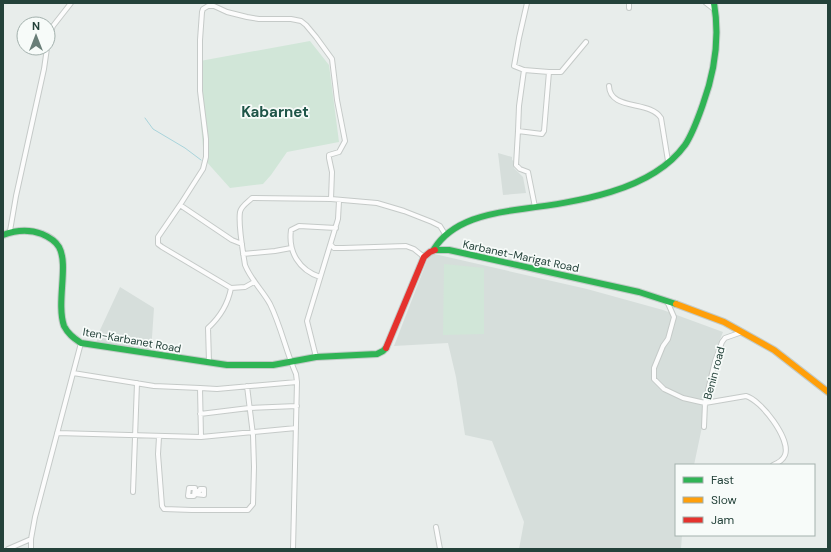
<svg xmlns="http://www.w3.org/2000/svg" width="831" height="552" font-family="'DM Sans',sans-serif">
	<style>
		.built { fill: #d6dedb }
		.green { fill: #d1e6d8 }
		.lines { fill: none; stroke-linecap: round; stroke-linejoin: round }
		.stream { stroke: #a9d4db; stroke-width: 1 }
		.street-casing { stroke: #c5cac8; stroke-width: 6 }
		.fast-casing { stroke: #c3cbc8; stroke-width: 8 }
		.slow-casing { stroke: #c3cbc8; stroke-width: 8 }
		.jam-casing { stroke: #c3cbc8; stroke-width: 8 }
		.street { stroke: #fcfcfc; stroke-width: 4 }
		.fast { stroke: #30b455; stroke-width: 6 }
		.slow { stroke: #ff9f0a; stroke-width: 6 }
		.jam { stroke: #e5322d; stroke-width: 6 }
		.labels { text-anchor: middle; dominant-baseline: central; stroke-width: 3.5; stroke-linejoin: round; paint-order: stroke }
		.street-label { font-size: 11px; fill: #24423a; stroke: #f7fbf9 }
		.district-label { font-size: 15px; font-weight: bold; fill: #1f5548; stroke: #f7fbf9 }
	</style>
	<rect width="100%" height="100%" fill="#e8edeb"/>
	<!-- built -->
	<path class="built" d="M498,153L512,157V160L514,161V168L523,177L526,193L503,195Z
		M430,253L587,289L663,310L723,332L715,352L711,366L709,381L704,395L702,427L694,465H676V535H682L681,549H519L524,522L492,441L465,435L456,377L448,343L394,346Z
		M120,287L154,308L151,352L96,344L100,330Z"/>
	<!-- green -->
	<path class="green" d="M310,41L329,65L339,142L287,152L271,175L263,184L230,188L204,159L201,125L200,61Z
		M444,264L484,268V334L443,335Z"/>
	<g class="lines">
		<!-- stream -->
		<path class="stream" d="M145,118L153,129L185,148L201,160"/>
		<!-- street casing -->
		<g class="street-casing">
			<path id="street" d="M629,3V8
				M706,3L715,10
				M48,39L53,26L71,3
				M524,70L549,72L544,131L542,134L518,131L519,106L524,70L514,66L519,38L527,3
				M549,72H561L586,42
				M609,86C610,111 650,100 661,118L668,161
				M518,131L516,165L520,169L528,172L535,207
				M180,205L158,237V244L162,247L231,288L245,287L254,282
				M10,231L16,196L44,69L47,48
				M242,244L232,240L180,205L203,169L206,157V139L200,91V40L202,12L203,9L208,6H214L227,12L247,17L259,19H291L301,21L306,25L316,37L332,59L337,100L345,141L339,152L329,155V158L332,172L331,199
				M331,245L334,248H343L406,246L414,249L424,257
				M243,254L275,251L291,248
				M320,277C299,270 288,252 291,230L299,226L336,228
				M667,301L674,317L668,339L663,346L654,368V379L664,389L683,398L705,403L746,396C761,400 791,439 785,455C783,460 778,463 773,465
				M316,357L307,321L338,219L339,201
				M209,362L208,328C219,318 228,304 231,288
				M73,373L154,386L200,388
				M200,414L249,408L297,406
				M704,427L705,403L715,361L722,342L725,338L742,332
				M57,433L201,437L296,428
				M159,437L158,454L162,506L164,509L192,510H248L253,504L254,467L253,435L247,386
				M201,437L200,388L217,389L297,382
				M189,488H195L194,496H188Z
				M200,489H204V495L195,494V491H200Z
				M133,492L137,383
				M436,527L440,549
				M8,549L31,539
				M31,549V539L35,517L81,343
				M293,549L297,382L296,374C286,352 281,326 270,304C263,291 251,280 245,265C243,252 238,225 240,212C241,206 248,202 252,198L331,199L377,203L404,211L432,222L440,226L445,234"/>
		</g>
		<!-- fast casing -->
		<g class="fast-casing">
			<path id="fast" d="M3,235C16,230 29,229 42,234C49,237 55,240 59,247C69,265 56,302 64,326C68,334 74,338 81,343L227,365H273L316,357L377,354L383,351L386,348
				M434,249C452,220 490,213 522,209C575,202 651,192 685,145C693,133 698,118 703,104C715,71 720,38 714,3
				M435,250H449L639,292L676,304"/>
		</g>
		<!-- slow casing -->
		<g class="slow-casing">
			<path id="slow" d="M676,304L724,322L774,350L828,392"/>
		</g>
		<!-- jam casing -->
		<g class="jam-casing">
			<path id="jam" d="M386,348L424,257L430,252L435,250"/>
		</g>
		<!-- street -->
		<use href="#street" class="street"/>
		<!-- fast -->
		<use href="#fast" class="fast"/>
		<!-- slow -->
		<use href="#slow" class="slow"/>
		<!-- jam -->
		<use href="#jam" class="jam"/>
	</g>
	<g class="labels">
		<!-- street labels -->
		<g class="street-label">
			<text transform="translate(521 256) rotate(12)">Karbanet-Marigat Road</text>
			<text transform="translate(132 340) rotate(10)">Iten-Karbanet Road</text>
			<text transform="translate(714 373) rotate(-75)">Benin road</text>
		</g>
		<!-- district labels -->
		<g class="district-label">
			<text x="275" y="112">Kabarnet</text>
		</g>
	</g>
	<!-- border -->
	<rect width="831" height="552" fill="none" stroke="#24423a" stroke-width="8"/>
	<!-- legend -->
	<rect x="675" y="464" width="140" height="72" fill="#f7fbf9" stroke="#a3b1ad"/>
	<rect x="683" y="477" width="20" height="6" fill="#30b455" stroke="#a3b1ad"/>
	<text x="711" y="484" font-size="12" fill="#24423a">Fast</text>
	<rect x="683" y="497" width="20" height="6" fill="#ff9f0a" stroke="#a3b1ad"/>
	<text x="711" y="504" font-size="12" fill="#24423a">Slow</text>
	<rect x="683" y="517" width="20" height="6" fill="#e5322d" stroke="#a3b1ad"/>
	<text x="711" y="524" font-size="12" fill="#24423a">Jam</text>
	<!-- north arrow -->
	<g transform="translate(36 36)"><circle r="19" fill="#f7fbf9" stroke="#a3b1ad"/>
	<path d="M0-3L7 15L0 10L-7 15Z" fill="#697e78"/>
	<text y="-6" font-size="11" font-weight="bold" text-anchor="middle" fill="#24423a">N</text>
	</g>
</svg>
